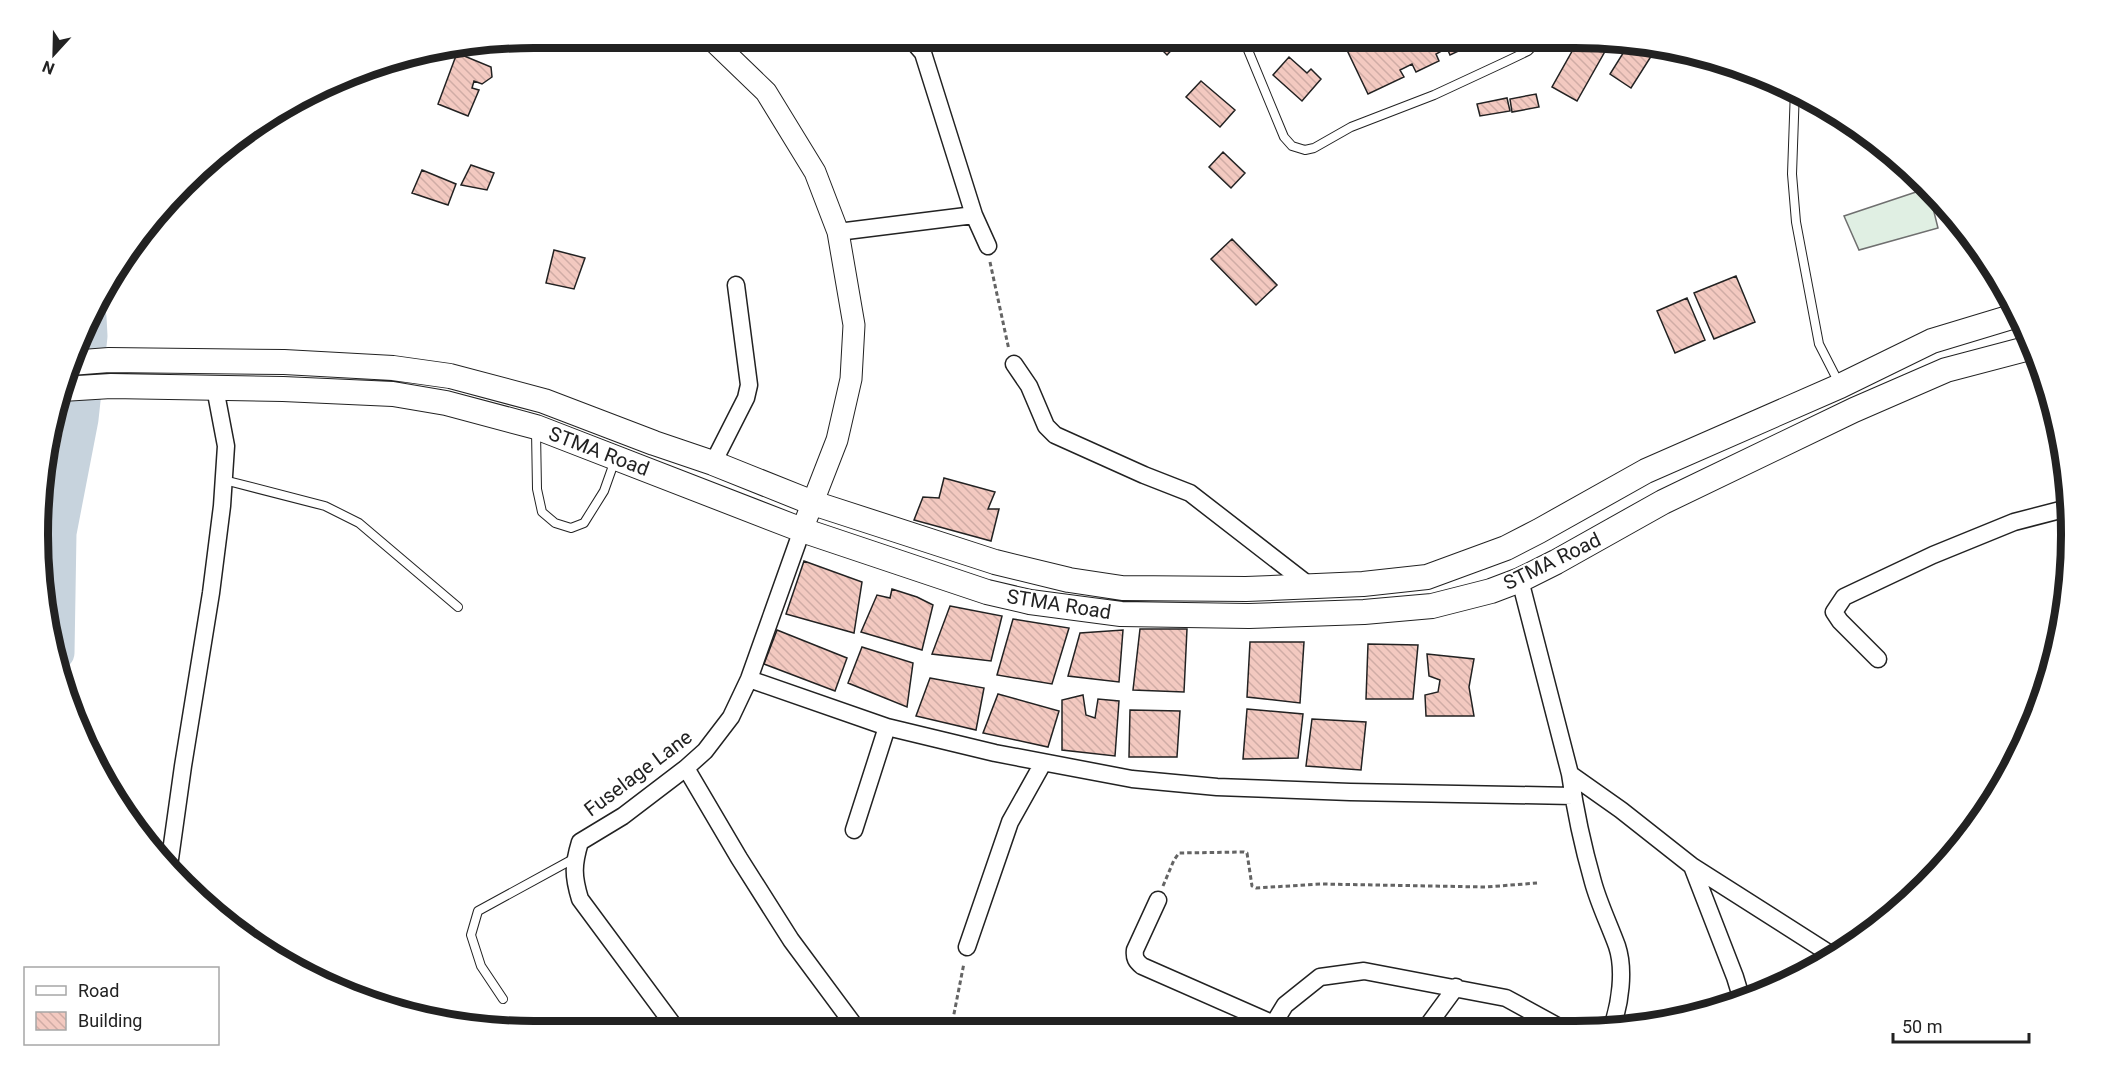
<svg xmlns="http://www.w3.org/2000/svg" width="2109" height="1069" font-family="Roboto,sans-serif">
	<style>
		.green { fill: #e0efe3; stroke: #6f6f6f; stroke-width: 1.5 }
		.lines { fill: none; stroke-linecap: round; stroke-linejoin: round }
		.river { stroke: #c7d3dd; stroke-width: 33 }
		.building { fill: url(#building-back-hatch); stroke: #222; stroke-width: 1.5 }
		.service-casing { stroke: #222; stroke-width: 10 }
		.minor-casing { stroke: #222; stroke-width: 19 }
		.tertiary-casing { stroke: #222; stroke-width: 23 }
		.secondary-casing { stroke: #222; stroke-width: 26 }
		.path { stroke: #646464; stroke-width: 3; stroke-dasharray: 4.5 3; stroke-linecap: butt }
		.service { stroke: #fff; stroke-width: 8 }
		.minor { stroke: #fff; stroke-width: 16 }
		.tertiary { stroke: #fff; stroke-width: 21 }
		.secondary { stroke: #fff; stroke-width: 24 }
		.labels { text-anchor: middle; dominant-baseline: central; stroke-width: 4.5; stroke-linejoin: round; paint-order: stroke }
		.street-label { font-size: 20px; fill: #222; stroke: #fff }
		.rim { fill: none; stroke: #222; stroke-width: 8 }
	</style>
	<defs>
		<pattern id="building-back-hatch" width="6" height="6" patternUnits="userSpaceOnUse" patternTransform="scale(1.5)"><rect width="6" height="6" fill="#f3c9c0"/><path d="M-1 5l2 2M0 0l6 6M5-1l2 2" fill="none" stroke="#d0aca5"/></pattern>
	</defs>
	<rect width="100%" height="100%" fill="#fff"/>
	<!-- green -->
	<path class="green" d="M1928,188L1938,228L1859,250L1844,216Z"/>
	<g class="lines">
		<!-- river -->
		<path class="river" d="M58,653L60,533L82,419L91,336L90,317"/>
	</g>
	<!-- building -->
	<path class="building" d="M1150,38H1183L1167,55Z
		M1366,38H1484V39L1450,55L1447,48L1436,54L1439,61L1416,72L1412,64L1400,70L1404,77L1368,94L1346,48Z
		M1579,39H1612L1577,101L1552,87Z
		M1630,42L1657,47L1631,88L1610,74Z
		M457,53L491,67L492,77L482,84L474,81L472,88L479,90L468,116L438,104Z
		M1289,57L1307,73L1311,69L1321,79L1302,101L1273,75Z
		M1201,81L1235,110L1220,127L1186,97Z
		M1536,94L1539,107L1512,112L1510,99Z
		M1507,98L1510,111L1480,116L1477,104Z
		M1223,152L1245,173L1231,188L1209,167Z
		M471,165L494,173L487,190L461,185Z
		M422,170L456,184L448,205L412,193Z
		M1232,239L1277,285L1256,305L1211,259Z
		M554,250L585,258L574,289L546,283Z
		M1736,276L1755,322L1714,339L1694,293Z
		M1687,298L1705,340L1675,353L1657,311Z
		M944,478L995,492L988,509H999L991,541L914,520L923,497L939,498Z
		M804,561L862,582L854,633L786,614Z
		M892,589L917,597L933,605L922,650L861,632L877,595L890,598Z
		M950,606L1002,616L991,661L932,654Z
		M1013,619L1069,628L1052,684L997,675Z
		M1140,629H1187L1184,692L1133,690Z
		M777,630L847,658L835,691L764,664Z
		M1123,630L1119,682L1068,676L1080,633Z
		M1250,642H1304L1300,703L1247,697Z
		M1368,644L1418,645L1413,699H1366Z
		M862,647L913,663L907,707L848,683Z
		M1427,654L1474,659L1469,687L1474,716H1426L1425,695L1438,692L1440,680L1429,676Z
		M930,678L984,688L976,730L916,716Z
		M998,694L1059,711L1048,747L983,733Z
		M1083,695L1086,715L1095,718L1098,699L1119,701L1115,756L1062,750V700Z
		M1247,709L1303,714L1298,758L1243,759Z
		M1130,710L1180,711L1177,757H1129Z
		M1312,719L1366,722L1361,770L1306,766Z"/>
	<g class="lines">
		<!-- service casing -->
		<g class="service-casing">
			<path id="service" d="M1243,38L1284,137L1292,146L1305,150L1314,148L1351,127L1434,95L1505,62L1528,51L1541,38
				M1795,89L1792,174L1796,222L1819,344L1840,385
				M536,431L537,489L542,512L555,523L571,528L584,523L604,491L615,460
				M224,480L325,506L359,523L458,607
				M503,999L481,966L471,935L478,911L575,858"/>
		</g>
		<!-- minor casing -->
		<g class="minor-casing">
			<path id="minor" d="M910,38L923,53L974,215
				M838,232L974,215L988,246
				M1014,364L1029,386L1046,426L1055,435L1144,475L1190,493L1310,586
				M713,463L746,398L749,385L736,285
				M1520,580L1570,774C1575,810 1583,847 1593,882C1599,904 1609,924 1617,946C1625,970 1620,1004 1612,1027
				M1878,659L1840,621L1834,612L1844,597L1933,555L2014,522L2068,508
				M749,679L887,727L995,753L1132,779L1217,787L1350,792L1573,796
				M686,768L739,858L791,940L857,1029
				M1570,774L1621,810L1692,866L1827,952
				M854,830L887,727
				M169,866L183,766L211,593L222,506L226,446L215,388
				M1692,866L1735,977L1742,1000
				M1158,900L1135,950C1134,958 1136,961 1142,966L1274,1024
				M967,947L1010,822L1043,763
				M1271,1028L1285,1005L1320,977L1364,971L1506,998L1559,1027
				M1426,1028L1456,987
				M677,1030L580,899C573,876 573,865 580,842L623,816L686,768L705,751L731,717L749,679L802,530"/>
		</g>
		<!-- tertiary casing -->
		<g class="tertiary-casing">
			<path id="tertiary" d="M710,38L766,92L815,172L838,232L854,325L851,379L837,440L802,530"/>
		</g>
		<!-- secondary casing -->
		<g class="secondary-casing">
			<path id="secondary" d="M70,363L109,360L284,362L393,368L450,376L544,401L654,443L713,463L813,503L995,562L1069,580L1122,588L1246,589L1363,584L1427,577L1506,548L1539,531L1646,471L1840,386L1932,341L2018,315
				M62,389L111,386L283,389L393,394L446,403L536,427L802,530L987,592L1030,602L1121,614L1249,616L1364,612L1432,606L1491,591L1520,580L1556,562L1663,502L1854,410L1946,370L2033,347"/>
		</g>
		<!-- path -->
		<path class="path" d="M990,262L1009,350
			M1163,886L1174,860L1179,853L1244,852L1247,853L1252,886L1256,888L1321,884L1486,887L1537,883
			M951,1029L964,963"/>
		<!-- service -->
		<use href="#service" class="service"/>
		<!-- minor -->
		<use href="#minor" class="minor"/>
		<!-- tertiary -->
		<use href="#tertiary" class="tertiary"/>
		<!-- secondary -->
		<use href="#secondary" class="secondary"/>
	</g>
	<g class="labels">
		<!-- street labels -->
		<g class="street-label">
			<text transform="translate(599 451) rotate(21)">STMA Road</text>
			<text transform="translate(1552 561) rotate(-26)">STMA Road</text>
			<text transform="translate(1059 604) rotate(9)">STMA Road</text>
			<text transform="translate(638 773) rotate(-37)">Fuselage Lane</text>
		</g>
	</g>
	<!-- crop -->
	<path d="M0 0H2109V1069H0ZM534 48H1575A486 486 0 0 1 2061 534V535A486 486 0 0 1 1575 1021H534A486 486 0 0 1 48 535V534A486 486 0 0 1 534 48Z" fill="#fff" fill-rule="evenodd"/>
	<path class="rim" d="M534 48H1575A486 486 0 0 1 2061 534V535A486 486 0 0 1 1575 1021H534A486 486 0 0 1 48 535V534A486 486 0 0 1 534 48Z"/>
	<!-- legend -->
	<rect x="24" y="967" width="195" height="78" fill="#ffffff" stroke="#a7a7a7" stroke-width="1.5"/>
	<rect x="36" y="986" width="30" height="9" fill="#ffffff" stroke="#a7a7a7" stroke-width="1.5"/>
	<text x="78" y="997" font-size="18" fill="#222222">Road</text>
	<rect x="36" y="1012" width="30" height="18" fill="url(#building-back-hatch)" stroke="#a7a7a7" stroke-width="1.5"/>
	<text x="78" y="1027" font-size="18" fill="#222222">Building</text>
	<!-- north arrow -->
	<g transform="translate(54 54) rotate(202)" stroke="#ffffff" stroke-width="4.5" paint-order="stroke">
	<path d="M0-4.5L10 22L0 15L-10 22Z" fill="#222222"/>
	<text y="-9" font-size="16" font-weight="bold" text-anchor="middle" fill="#222222">N</text>
	</g>
	<!-- scale -->
	<path d="M1893 1033v9h136v-9" fill="none" stroke="#222222" stroke-width="3"/>
	<text x="1902" y="1033" font-size="18" fill="#222222" stroke="#ffffff" stroke-width="4.5" paint-order="stroke">50 m</text>
</svg>
